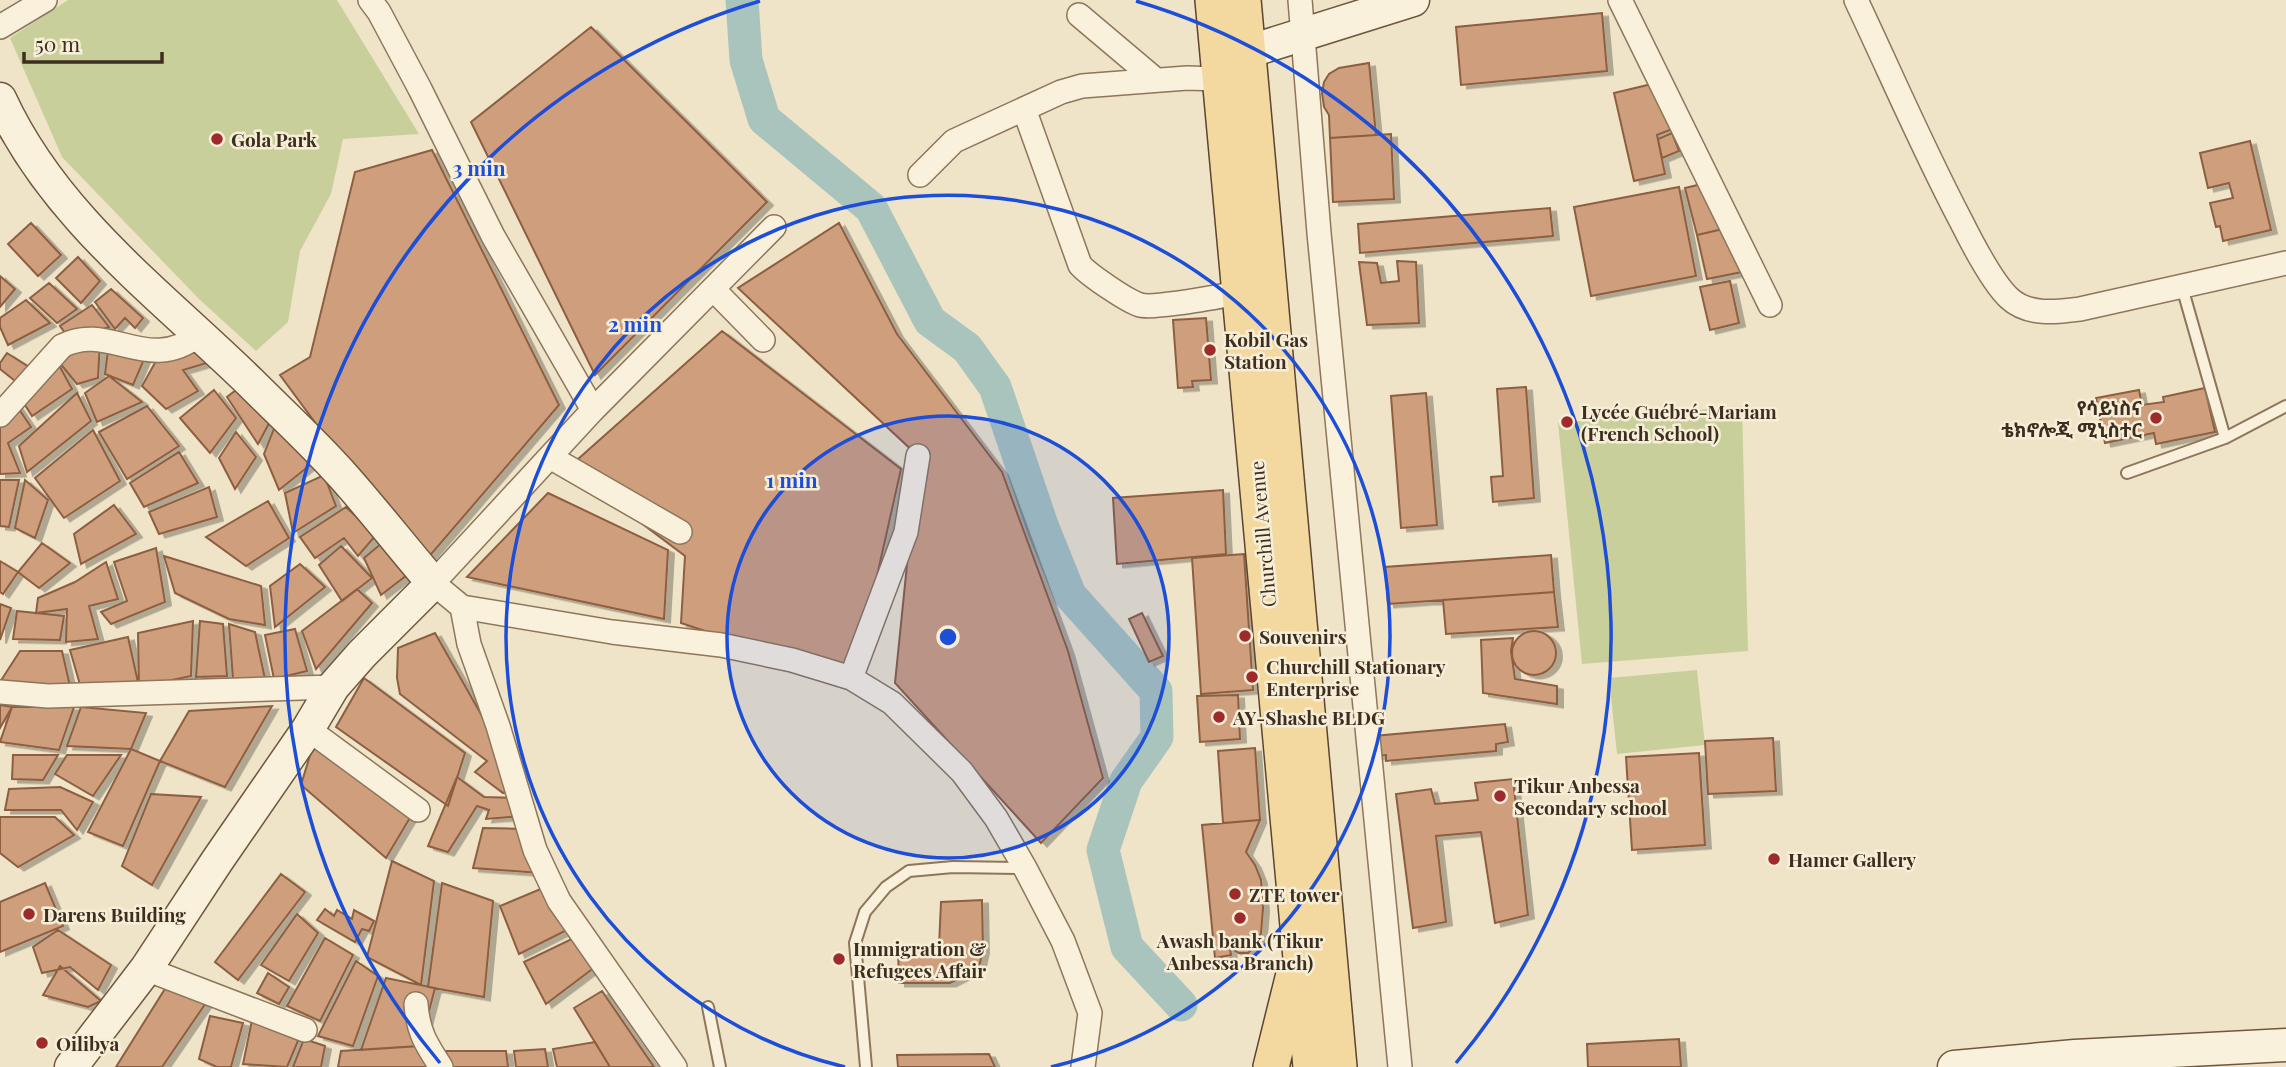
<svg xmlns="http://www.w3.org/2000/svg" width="2286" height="1067" font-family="'Playfair Display','Noto Sans Ethiopic',serif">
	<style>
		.green { fill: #c9cf9b }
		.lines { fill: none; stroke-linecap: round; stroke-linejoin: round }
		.river { stroke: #a9c4bc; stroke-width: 33 }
		.building { fill: #cf9f7d; stroke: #8d5f41; stroke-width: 2; filter: url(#shadow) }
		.lane-casing { stroke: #8d765c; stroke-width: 14 }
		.street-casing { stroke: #8d765c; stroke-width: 26 }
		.secondary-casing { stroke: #6f573f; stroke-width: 35 }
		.primary-casing { stroke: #5b4430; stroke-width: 38 }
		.lane { stroke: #faf1dc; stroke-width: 10 }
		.street { stroke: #faf1dc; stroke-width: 23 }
		.secondary { stroke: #faf1dc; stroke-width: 32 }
		.primary { stroke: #f3d9a0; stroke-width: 35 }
		.ring { fill: none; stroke: #1d4ed8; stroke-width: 3.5 }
		.poi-dot { fill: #9e2a2b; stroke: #f7eed8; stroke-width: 2.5 }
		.labels { text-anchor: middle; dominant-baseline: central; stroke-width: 5; stroke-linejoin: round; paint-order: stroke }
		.poi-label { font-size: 19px; font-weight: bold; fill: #3d2e20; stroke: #f7eed8; text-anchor: start }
		.street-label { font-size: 19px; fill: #3d2e20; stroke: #f7eed8 }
		.centre { fill: #1d4ed8; stroke: #f7eed8; stroke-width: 3.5 }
		.ring-label { font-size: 21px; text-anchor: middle; font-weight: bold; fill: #1d4ed8; stroke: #f7eed8; stroke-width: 5; stroke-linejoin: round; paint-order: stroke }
	</style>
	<defs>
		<filter id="shadow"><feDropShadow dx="6" dy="3.5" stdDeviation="0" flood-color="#0004"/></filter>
	</defs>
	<rect width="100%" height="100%" fill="#f0e4c8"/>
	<!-- green -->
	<path class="green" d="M68,0H337L419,134L343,139L331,194L300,251L288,322L256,351L199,299L62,157L10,38Z
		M1742,406L1748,651L1582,664L1558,423Z
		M1697,670L1705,745L1617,754L1609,678Z"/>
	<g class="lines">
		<!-- river -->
		<path class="river" d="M742,0L746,60L764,119L871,208L930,321L967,348L995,387L1043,528L1070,595L1156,691L1157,737L1126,781L1103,850L1127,947L1181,1005"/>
	</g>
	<!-- building -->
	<path class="building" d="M1602,13L1607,71L1461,85L1456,27Z
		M591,27L767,202L595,375L471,122Z
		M1369,63L1376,135L1330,138L1329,115L1324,107L1322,93L1324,82L1329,74L1339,68Z
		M1652,84L1675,128L1657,135L1665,174L1634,181L1614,93Z
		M1672,133L1679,151L1662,158L1658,139Z
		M1391,134L1394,199L1333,202L1330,138Z
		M2250,141L2271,230L2223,241L2220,226L2216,227L2210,203L2233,198L2229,183L2208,188L2200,153Z
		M432,150L559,405L421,566L280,375L310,357L355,172Z
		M1702,184L1723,229L1697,235L1685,188Z
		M1679,187L1696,276L1591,296L1574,207Z
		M1550,208L1553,236L1360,253L1358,224Z
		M31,223L61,255L38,276L8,244Z
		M839,223L897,334L1002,472L1068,651L1103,778L1041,843L895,683L918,456L738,288Z
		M1723,229L1742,272L1707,279L1697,235Z
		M78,257L100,281L81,303L56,278Z
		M1397,261L1416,262L1419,323L1367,325L1359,262L1377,263L1381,283L1399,281Z
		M0,276L15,289L0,307Z
		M1730,281L1739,323L1710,330L1700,287Z
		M49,283L77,309L57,323L30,298Z
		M111,289L143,318L135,328L125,318L115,329L95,302Z
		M26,300L50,323L8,345L0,327V318Z
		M92,305L109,327L71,341L60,326Z
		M1206,318L1211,380L1192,381L1193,387L1178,388L1173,320Z
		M722,331L901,469L857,665L816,668L681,623L685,556L568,468Z
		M100,340L98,378L77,384L54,356Z
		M190,341L210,362L183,370L198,391L166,409L142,386L161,352Z
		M109,342L148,350L133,385L105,374Z
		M7,353L32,369L24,388L0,369V363Z
		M54,356L72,389L32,416L18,394Z
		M109,376L142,402L97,422L85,393Z
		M241,386L274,414L258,444L227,397Z
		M1526,387L1534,498L1493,502L1491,477L1503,476L1497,389Z
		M2205,388L2215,432L2156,444L2154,433L2105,443L2096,398L2139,390L2142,405L2164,402L2163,397Z
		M214,390L236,418L210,453L180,418Z
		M77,393L91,421L27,472L19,446Z
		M1426,393L1437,525L1401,528L1391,396Z
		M13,400L31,427L8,443L20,473L0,474V415Z
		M147,406L179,446L127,479L99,432Z
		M277,421L314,462L279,490L264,454Z
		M93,430L120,481L64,518L35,478Z
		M236,432L256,457L235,489L219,458Z
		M179,452L198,483L144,507L130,483Z
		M324,475L336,506L293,533L285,493Z
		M0,480H19L9,527L0,526Z
		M25,480L48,500L35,538L15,528Z
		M209,487L217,517L159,534L149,512Z
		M1223,490L1226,554L1117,564L1113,498Z
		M548,493L668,550L664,619L467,577Z
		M268,501L289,538L246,566L206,537Z
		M114,505L136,534L81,564L74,534Z
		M346,507L376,535L358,556L344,538L315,558L300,537Z
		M42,543L70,563L39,588L18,572Z
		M382,543L407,575L381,595L364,558Z
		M341,546L372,578L342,601L319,565Z
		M156,548L165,602L111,624L101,612L127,601L114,562Z
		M1244,554L1253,690L1201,694L1192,558Z
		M1551,555L1554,592L1388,604L1385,567Z
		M164,556L261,586L265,625L229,619L175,593Z
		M0,561L18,572L3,594L0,592Z
		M106,562L118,599L89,606L98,639L66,642L67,609L36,613L38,598L75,582Z
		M300,564L325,587L275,627L270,586Z
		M357,589L372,603L316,669L302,631Z
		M1554,592L1558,627L1446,634L1443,600Z
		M0,604L11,608L0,640Z
		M17,611L64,616L60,640L13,639Z
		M1142,613L1163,656L1149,662L1129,619Z
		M193,621L191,676L139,687L138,633Z
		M200,621L223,624L227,676L196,677Z
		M229,624L255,632L265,679H233Z
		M295,629L307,671L274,679L265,635Z
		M1512 653a22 22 0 1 1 44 0a22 22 0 1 1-44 0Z
		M435,633L520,783L503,793L475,772L487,761L400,694L397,678L398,648Z
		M128,637L139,687L83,695L70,650Z
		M1513,638L1511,651L1515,679L1557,686V704L1483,693L1481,640Z
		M20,651H62L72,695L0,682Z
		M364,678L465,753L448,806L336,727Z
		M1238,695L1240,739L1200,742L1197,696Z
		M0,705L12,707L0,728Z
		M272,706L225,787L160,761L189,711Z
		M12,707H74L59,750L0,742Z
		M81,707L146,713L131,749L67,746Z
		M1505,724L1508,742L1496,744V751L1386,761V755L1375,756L1374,736Z
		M317,732L414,811L386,858L301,785Z
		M1773,738L1776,791L1708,794L1705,741Z
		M1255,748L1260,820L1223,823L1218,751Z
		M131,749L160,761L123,846L88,832Z
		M1699,753L1705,845L1632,850L1626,757Z
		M13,755H58L43,780L12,779Z
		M67,755H121L93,796L55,774Z
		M457,777L484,797L522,798L523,816L486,819L489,810L477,806L448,852L428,846Z
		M1513,779L1528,915L1495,923L1481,832L1436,836L1446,922L1413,928L1396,794L1431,789L1435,804L1478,800L1475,783Z
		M60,787L93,802L77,830L61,810H5L9,789Z
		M151,794L201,797L152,885L122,866Z
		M0,817H55L74,835L18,867L0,853Z
		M1260,820L1246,852L1255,865L1261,880L1263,908L1261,933L1256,946L1248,953H1239L1230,948L1231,955L1215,958L1202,825Z
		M483,828L529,829L540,873L473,868Z
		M392,861L434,881L421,985L367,957Z
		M281,874L305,892L238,980L215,962Z
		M45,883L63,926L0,952V902Z
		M442,883L493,901L484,997L428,987Z
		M543,888L573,927L519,954L500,906Z
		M982,900L983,950L980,963L974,971L950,983H899L898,948L939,947L941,902Z
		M325,909L334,916L337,910L352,919L354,910L374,921L369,931L362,929L355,942L317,920Z
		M297,914L318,933L289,981L261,965Z
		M58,930L111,965L98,990L70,967L42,973L33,947Z
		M580,935L599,964L546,1004L524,962Z
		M325,938L353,955L320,1021L287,1006Z
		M356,961L378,976L353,1046L318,1036Z
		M60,966L101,1001L88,1007L43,995Z
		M268,973L289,987L279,1004L257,993Z
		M386,978L435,988L420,1046L361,1050Z
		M168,984L208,1000L162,1067H116Z
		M602,991L654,1067H610L574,1008Z
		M210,1016L243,1023L231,1067H217L199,1059Z
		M252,1020L300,1036L287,1067L243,1064Z
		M304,1039L325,1046L321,1067H293Z
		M1679,1039L1681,1067H1588L1587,1044Z
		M595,1042L610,1067H557L553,1049Z
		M433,1045L432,1067H338L341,1051Z
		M545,1049L548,1067H516L514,1051Z
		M446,1051H506L508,1067H447Z
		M989,1054L995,1067H898L897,1055Z"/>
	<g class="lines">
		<!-- lane casing -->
		<g class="lane-casing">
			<path id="lane" d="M2182,287L2225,438
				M2127,473L2225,438L2286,406
				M708,1007L720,1067
				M866,1067L855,943L865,912L886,887L909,871L953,867L1025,868"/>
		</g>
		<!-- street casing -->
		<g class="street-casing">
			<path id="street" d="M370,0L379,12L420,89L493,236L593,410
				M1300,0L1319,233L1400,1067
				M1620,0L1770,305
				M1856,0C1891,74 1923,149 1961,221C1972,243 1992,282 2009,298C2028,316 2057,312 2080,309L2286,263
				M1079,15L1156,80
				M0,27L45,0
				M1024,109L1080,265C1089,275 1127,301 1140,305C1154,309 1221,296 1239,293
				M920,175L954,141L1061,92L1082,86L1187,78L1219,79
				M774,227L593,410L433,583L462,607L612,632L721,645L792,660L851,678L892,703L962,772L996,818L1025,868L1063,941L1090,1013L1083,1067
				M713,289L763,340
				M0,415L62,346C110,321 147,376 200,334
				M550,457L680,532
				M462,607L469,644L498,726L535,850L559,901L675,1067
				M851,678L906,532L918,456
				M0,692L48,696L333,687
				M308,729L418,810
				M146,969L305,1030
				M416,1004C418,1032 426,1044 441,1067"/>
		</g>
		<!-- secondary casing -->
		<g class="secondary-casing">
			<path id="secondary" d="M1247,52L1413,0
				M0,99C54,217 160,294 251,383C282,414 315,444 344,477C375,512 403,548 433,583L362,654L333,687L308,729L217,861L146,969L71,1067
				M1954,1067L2075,1056L2286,1045"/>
		</g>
		<!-- primary casing -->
		<g class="primary-casing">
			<path id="primary" d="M1213,0L1311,1067
				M1243,0L1339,1067
				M1271,1067L1294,974"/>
		</g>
		<!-- lane -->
		<use href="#lane" class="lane"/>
		<!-- street -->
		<use href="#street" class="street"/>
		<!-- secondary -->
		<use href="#secondary" class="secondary"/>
		<!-- primary -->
		<use href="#primary" class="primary"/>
	</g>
	<!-- distance rings -->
	<circle cx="948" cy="637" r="221" fill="#1d4ed8" fill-opacity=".12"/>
	<g class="ring">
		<circle cx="948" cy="637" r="221"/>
		<path d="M845 1067A442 442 0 1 1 1051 1067"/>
		<path d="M440 1063A663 663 0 0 1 760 1M1136 1A663 663 0 0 1 1456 1063"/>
	</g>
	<!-- markers -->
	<g class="poi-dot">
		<circle cx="217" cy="139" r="7"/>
		<circle cx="1210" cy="350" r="7"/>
		<circle cx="2156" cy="418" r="7"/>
		<circle cx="1567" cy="422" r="7"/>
		<circle cx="1245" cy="636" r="7"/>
		<circle cx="1252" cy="677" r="7"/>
		<circle cx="1219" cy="717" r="7"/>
		<circle cx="1500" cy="796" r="7"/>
		<circle cx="1774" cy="859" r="7"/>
		<circle cx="1235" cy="894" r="7"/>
		<circle cx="29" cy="914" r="7"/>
		<circle cx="1240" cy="918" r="7"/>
		<circle cx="839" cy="959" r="7"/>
		<circle cx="42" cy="1043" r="7"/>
	</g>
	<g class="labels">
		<!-- poi labels -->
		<g class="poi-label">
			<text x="231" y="139">Gola Park</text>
			<text x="1224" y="339">Kobil Gas<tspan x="1224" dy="22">Station</tspan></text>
			<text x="2142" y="407" text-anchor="end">የሳይነስና<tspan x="2142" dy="22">ቴክኖሎጂ ሚኒስተር</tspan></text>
			<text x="1581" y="411">Lycée Guébré-Mariam<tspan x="1581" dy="22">(French School)</tspan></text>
			<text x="1259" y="636">Souvenirs</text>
			<text x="1266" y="666">Churchill Stationary<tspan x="1266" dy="22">Enterprise</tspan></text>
			<text x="1233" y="717">AY-Shashe BLDG</text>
			<text x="1514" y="785">Tikur Anbessa<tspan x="1514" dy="22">Secondary school</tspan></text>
			<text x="1788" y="859">Hamer Gallery</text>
			<text x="1249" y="894">ZTE tower</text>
			<text x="43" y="914">Darens Building</text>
			<text x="1240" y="940" text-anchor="middle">Awash bank (Tikur<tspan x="1240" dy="22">Anbessa Branch)</tspan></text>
			<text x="853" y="948">Immigration &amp;<tspan x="853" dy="22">Refugees Affair</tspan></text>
			<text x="56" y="1043">Oilibya</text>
		</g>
		<!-- street labels -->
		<g class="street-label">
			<text transform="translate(1262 534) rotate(-95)">Churchill Avenue</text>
		</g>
	</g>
	<circle cx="948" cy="637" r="10" class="centre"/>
	<g class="ring-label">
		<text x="479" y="176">3 min</text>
		<text x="635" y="332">2 min</text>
		<text x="792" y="488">1 min</text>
	</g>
	<!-- scale -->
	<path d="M24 52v10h138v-10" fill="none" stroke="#3d2e20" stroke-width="3.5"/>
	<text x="35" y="52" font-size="21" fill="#3d2e20" stroke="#f7eed8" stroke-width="5" paint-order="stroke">50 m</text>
</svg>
